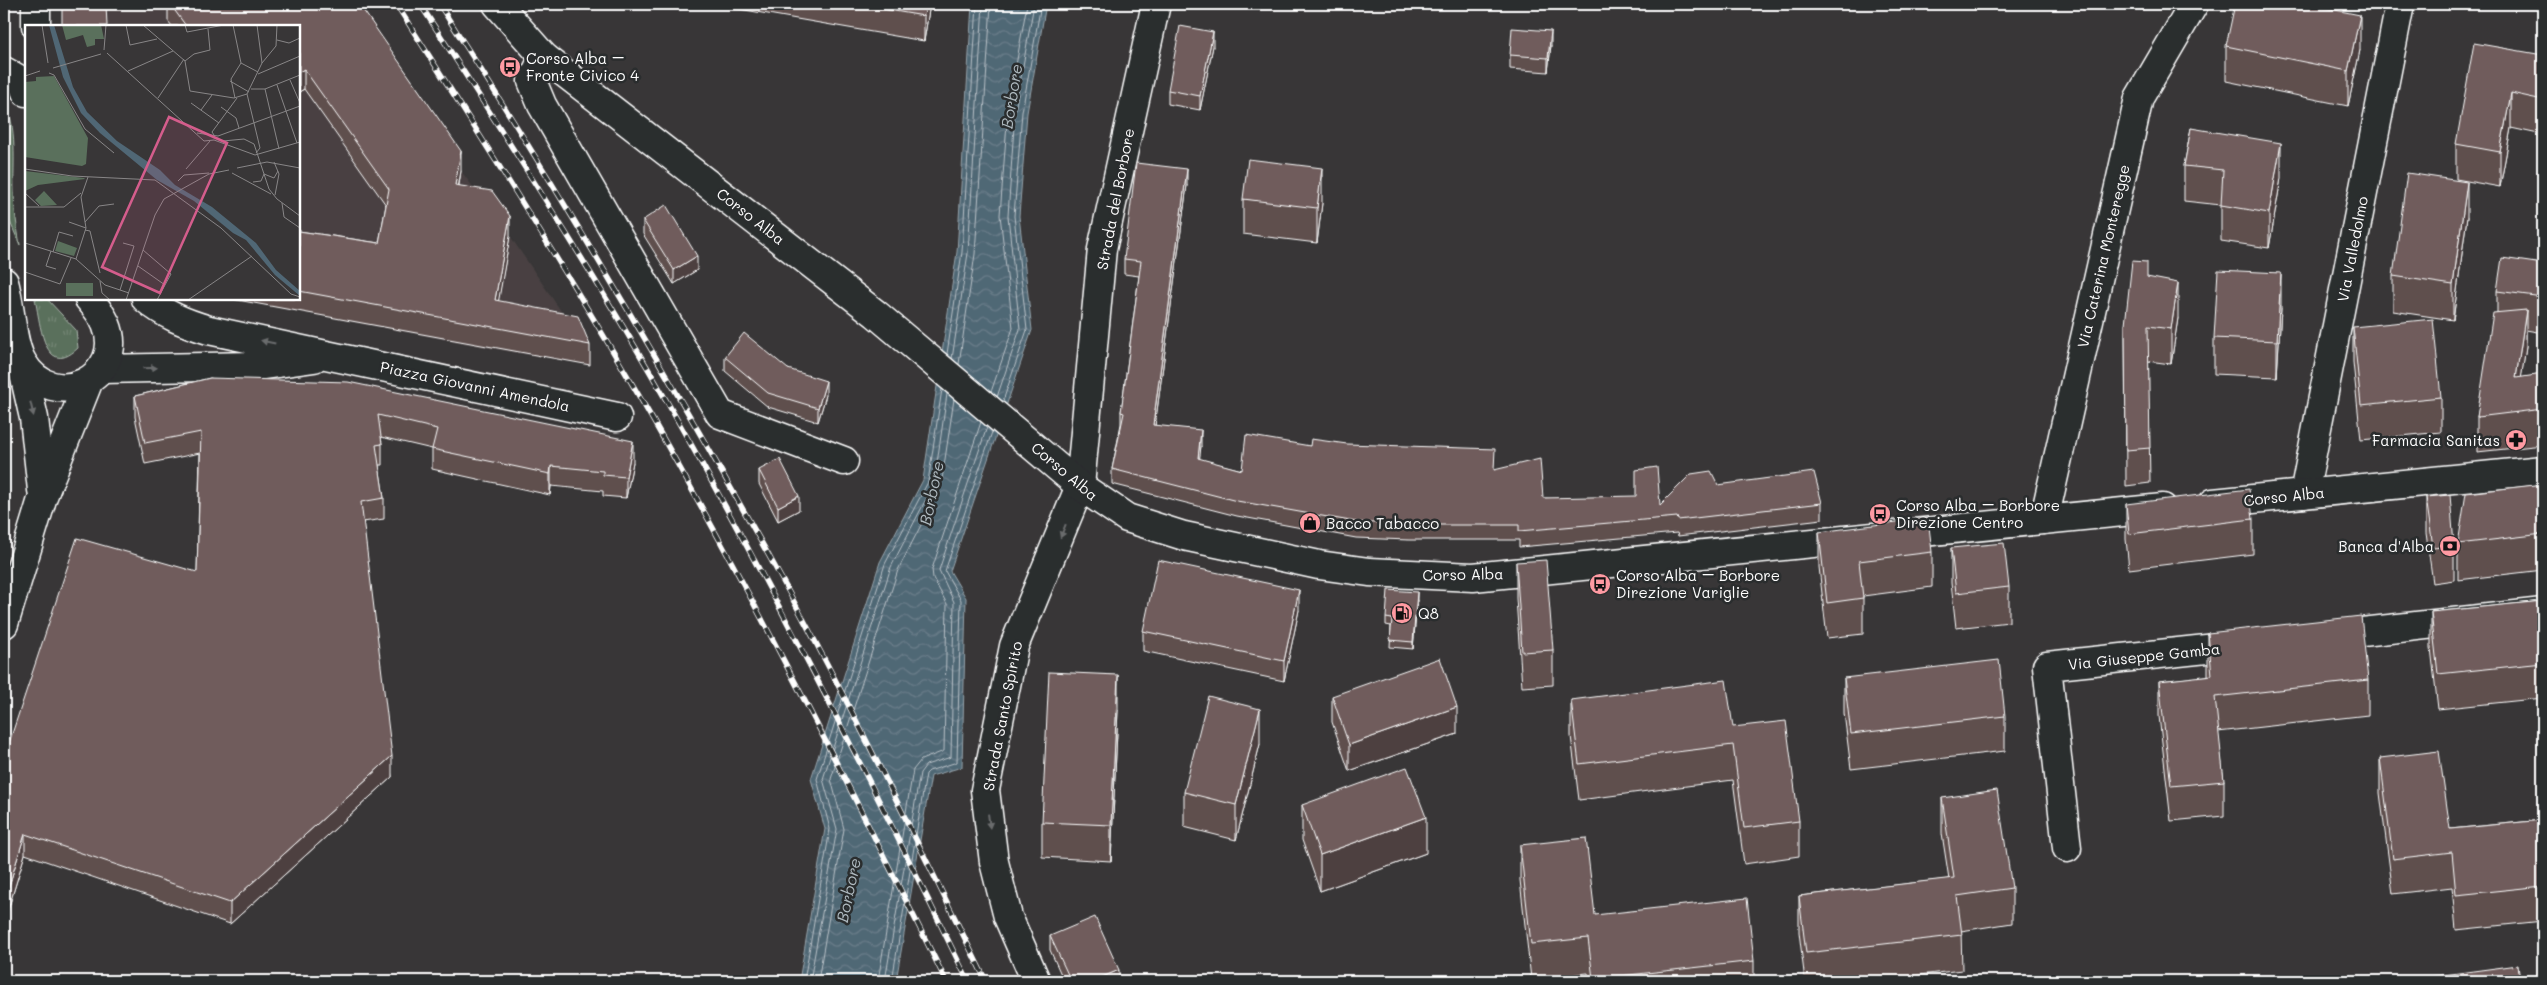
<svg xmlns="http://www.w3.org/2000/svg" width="2547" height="985" font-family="Mali,sans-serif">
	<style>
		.built { fill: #484142 }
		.grass { fill: url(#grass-tufts); stroke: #acb8ae }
		.water { fill: url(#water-waves); stroke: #96a4ac }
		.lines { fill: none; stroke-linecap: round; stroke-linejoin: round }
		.shore { stroke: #b9c2c8; stroke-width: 1 }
		.street-casing { stroke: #fff; stroke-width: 31 }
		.secondary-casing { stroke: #fff; stroke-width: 31 }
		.primary-casing { stroke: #fff; stroke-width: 31 }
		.street { stroke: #2a2d2e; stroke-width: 28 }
		.secondary { stroke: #2a2d2e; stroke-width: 28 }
		.primary { stroke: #2a2d2e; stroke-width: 28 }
		.rail-casing { stroke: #fff; stroke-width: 5.5 }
		.rail { stroke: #2a2d2e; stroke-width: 4; stroke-dasharray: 11; stroke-linecap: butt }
		.wall { fill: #5f4f4e; stroke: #fff }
		.shaded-wall { fill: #4e4040; stroke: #fff }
		.building { fill: #6f5c5b; stroke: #fff }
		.oneway { fill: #6a6c6d }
		.labels { text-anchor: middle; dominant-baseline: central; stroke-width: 5; stroke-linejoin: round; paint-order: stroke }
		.poi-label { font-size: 15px; fill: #fff; stroke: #2a2d2e; text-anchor: start }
		.street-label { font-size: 15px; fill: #fff; stroke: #2a2d2e }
		.water-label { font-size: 16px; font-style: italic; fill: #b0bbc1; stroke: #2a2d2e }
		.inset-road { fill: none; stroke: #888687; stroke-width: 1 }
		.view { fill: #d45d8c; fill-opacity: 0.15; stroke: #d45d8c; stroke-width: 2.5 }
		.inset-edge { fill: none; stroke: #fff; stroke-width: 2.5 }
	</style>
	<defs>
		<pattern id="grass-tufts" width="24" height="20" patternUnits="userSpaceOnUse" patternTransform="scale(1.25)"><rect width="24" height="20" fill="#5a705c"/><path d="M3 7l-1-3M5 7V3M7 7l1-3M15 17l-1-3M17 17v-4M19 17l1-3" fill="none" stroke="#738574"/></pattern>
		<pattern id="water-waves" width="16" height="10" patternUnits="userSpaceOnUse" patternTransform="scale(1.25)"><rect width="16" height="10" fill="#506775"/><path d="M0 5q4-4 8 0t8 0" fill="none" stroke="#6a7e8a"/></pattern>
	</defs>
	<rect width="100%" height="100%" fill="#383637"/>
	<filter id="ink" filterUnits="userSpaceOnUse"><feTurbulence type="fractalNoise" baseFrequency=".02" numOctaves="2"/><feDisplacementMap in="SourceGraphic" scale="10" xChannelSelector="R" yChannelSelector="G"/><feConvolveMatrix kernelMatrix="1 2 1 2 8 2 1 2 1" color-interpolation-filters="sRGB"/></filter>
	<g filter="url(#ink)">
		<!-- built -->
		<path class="built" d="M62,4H345L461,171L510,236L578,336L586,362L578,363L505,351L231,299H299V26H62Z"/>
		<!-- grass -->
		<path class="grass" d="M4,103C18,123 13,167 14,191C14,209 17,227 20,245L4,208Z
			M35,299H47L76,330L78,348C43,381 40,319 35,299Z"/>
		<!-- water -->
		<path class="water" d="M972,4H1046L1027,113L1019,216L1032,330L950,571L966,598L962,767L931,776L896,981H799L825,829L811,779L880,562L923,480L957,252Z"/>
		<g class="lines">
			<!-- shore -->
			<path class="shore" d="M947,354L962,252L977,4
				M952,359L968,253L983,4
				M959,364L975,254L991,4
				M991,392L1013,328L1000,215L1008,110L1027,4
				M997,397L1020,329L1008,216L1015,111L1034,4
				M1003,401L1027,330L1014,216L1022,112L1041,4
				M804,981L830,829L817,779L885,564L928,482L942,389
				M810,981L837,829L823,779L891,567L934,484L947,394
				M818,981L844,829L831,779L898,570L941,486L954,399
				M878,981L913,770L921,760L944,751L947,604L933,578L932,569L981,422
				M885,981L920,773L926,765L951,757L954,602L939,570L987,427
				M892,981L926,774L929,771L957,762L961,600L945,571L992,432"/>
			<!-- street casing -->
			<g class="street-casing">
				<path id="street" d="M544,57L532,81L542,105L720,414L844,461
					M146,299C165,315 185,323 209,330L617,417
					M101,369L257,366L314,358
					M2304,494L2400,4
					M2044,520L2139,98L2194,4
					M2326,636L2543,612
					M2067,848L2047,666L2244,645
					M1036,981L1008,917L994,862L985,790L1014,646L1080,486L1102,249L1156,4"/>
			</g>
			<!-- secondary casing -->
			<g class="secondary-casing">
				<path id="secondary" d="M497,4L544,57L876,314L1080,486L1127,518L1184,536L1319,565L1369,572L1473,577L2163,508
					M2213,503L2543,470"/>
			</g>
			<!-- primary casing -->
			<g class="primary-casing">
				<path id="primary" d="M36,26V4
					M4,71L22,81L26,92
					M4,282C11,305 11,345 23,363C53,414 128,377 106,324C102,315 95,306 89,299
					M21,361L34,418L42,490
					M4,624L43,496L89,380"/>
			</g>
			<!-- street -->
			<use href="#street" class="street"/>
			<!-- secondary -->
			<use href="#secondary" class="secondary"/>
			<!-- primary -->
			<use href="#primary" class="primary"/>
			<!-- rail casing -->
			<g class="rail-casing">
				<path id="rail" d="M396,4C476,129 556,254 631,382C744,577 846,779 946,981
					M420,4C498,125 577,247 650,372C764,570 868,775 968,981
					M439,4C557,187 668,374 774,565C849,701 917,842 986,981"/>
			</g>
			<!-- rail -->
			<use href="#rail" class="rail"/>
		</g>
		<!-- wall -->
		<path class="wall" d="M168,4H359L461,171L459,185L510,236L498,301L590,345V365L232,299H299V231L379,243L386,205L304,89L299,92V26H172L168,21Z
			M710,4H930L924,41Z
			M1551,45L1548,72L1510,69V55Z
			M1213,46L1200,110L1168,104V90Z
			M2226,46L2360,50L2348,106L2226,81Z
			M2543,55V135L2511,128L2500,187L2456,179V144Z
			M2191,128L2281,178L2269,248L2221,241V205L2184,201V166Z
			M1187,185L1155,426L1201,446L1199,459L1242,470L1310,446L1494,470L1543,498L1660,505L1718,485L1822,503V519L1678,536L1677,533L1519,547V540H1409L1356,538L1237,516L1112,484V469L1121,424V412L1139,276L1124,274V259Z
			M1243,199L1322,203L1317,243L1243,234Z
			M2467,217L2453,320L2393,311V276Z
			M643,220L697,270L674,284L643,234Z
			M2543,264V333L2526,330V346L2521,378L2543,374V445L2477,452V417L2497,313V291Z
			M2147,277L2178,318L2171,364L2148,361L2150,483L2126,486L2125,325Z
			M2281,308L2277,377L2214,374V338Z
			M2353,327L2441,397V432L2361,440L2353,362Z
			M725,357L788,369L826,395L818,422L768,407L725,371Z
			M210,378L633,462L626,498L603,496V491L551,486L550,495L432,469V449L381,437L382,444V465H379L384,498V519L363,522L392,777L230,924L25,854L4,923V758L197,572L200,453L145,464L135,417V396Z
			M759,470L799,510L778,521L759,484Z
			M2543,484V570L2458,580V544Z
			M2426,497L2454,545V580L2433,583L2426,533Z
			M2126,504L2253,519V554L2129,569L2126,539Z
			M1819,532L1932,552V587L1863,596V634L1827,638L1819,567Z
			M1951,548L2009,587V622L1956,628L1951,583Z
			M1516,562L1553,650V685L1522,687L1516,598Z
			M1417,600L1413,649L1390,647L1391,626L1386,625V618Z
			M2543,601V698L2438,709L2431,648V612Z
			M1299,610L1284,681L1143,651V631Z
			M2208,633L2368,680V715L2218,732L2224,781V816L2171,821L2159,716V681L2208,676Z
			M1844,678L2005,716V751L1851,769L1844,713Z
			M1332,696L1457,734L1349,771L1332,722Z
			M1571,700L1733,727L1799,821V856L1744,864L1733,780L1579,800L1571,736Z
			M1118,710L1111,861L1042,857V822Z
			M1260,744L1236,840L1184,827V792Z
			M2380,758L2450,829L2543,820V921L2456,930L2452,887L2393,894L2380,793Z
			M1942,798L2012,888V923L1961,931L1962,970L1868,981H1805L1799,932V896L1949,879L1942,834Z
			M1302,805L1426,853L1320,891L1302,840Z
			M1520,845L1595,915L1754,961V981H1589L1588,973L1531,979L1520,880Z
			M1050,936L1119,981H1064L1050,950Z"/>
		<!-- shaded-wall -->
		<path class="shaded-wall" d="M926,4H930L924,41V16Z
			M2360,15V50L2348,106V71Z
			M1551,31V45L1548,72V58Z
			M1213,32V46L1200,110V96Z
			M304,69V89L299,92V72Z
			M2511,93V128L2500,187V152Z
			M2281,143V178L2269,248V213Z
			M461,151V171L455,205V185Z
			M1322,168V203L1317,243V208Z
			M1187,169V185L1153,441V425Z
			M2467,182V217L2453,320V285Z
			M510,216V236L495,321V300Z
			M697,256V270L674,284V270Z
			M2281,273V308L2277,377V341Z
			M2178,283V318L2171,364V329Z
			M2526,310V346L2516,414V378Z
			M826,381V395L818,422V408Z
			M1201,430V446L1198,474V458Z
			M633,441V462L626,498V477Z
			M551,466V486L550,495V474Z
			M799,496V510L778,521V507Z
			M1299,590V610L1284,681V661Z
			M1417,592V600L1413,649V642Z
			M1118,675V710L1111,861V825Z
			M1457,707V734L1349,771V745Z
			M1260,709V744L1236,840V805Z
			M392,756V777L230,924V903Z
			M1426,817V853L1320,891V855Z
			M25,834V854L4,923V902Z
			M1119,970V981H1093Z"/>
		<!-- building -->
		<path class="building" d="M62,4H106L107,26H62Z
			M170,4H359L461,151L455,185L492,191L510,216L495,300L578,316L590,345L299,291V231L379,243L389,189L304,69L299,72V26H186Z
			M853,4H926L924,16Z
			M2235,4H2305L2360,15L2348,71L2226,46Z
			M1180,26L1213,32L1200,96L1168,90Z
			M1512,28L1551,31L1548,58L1510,55Z
			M2474,43L2543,55V100L2511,93L2500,152L2456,144Z
			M2191,128L2281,143L2269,213L2221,205L2223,170L2184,166Z
			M1248,159L1322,168L1317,208L1243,199Z
			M1136,163L1187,169L1153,425L1201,430L1198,458L1242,470L1246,435L1310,446L1311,439L1347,444L1495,449L1494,470L1540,459L1543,498L1636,496V470L1657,467L1660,505L1691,474L1711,471L1718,485L1814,472L1822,503L1678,520L1677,517L1519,531V525H1409L1356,522L1237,501L1112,469L1124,413L1121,412L1141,261L1124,259Z
			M2407,173L2467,182L2453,285L2393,276Z
			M666,205L697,256L674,270L643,220Z
			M2502,258L2543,264V297L2497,291Z
			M2132,261L2147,262V277L2178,283L2171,329L2148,326L2150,448L2126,450L2125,325Z
			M2218,270L2281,273L2277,341L2214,338Z
			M2526,310L2516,378L2543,374V409L2477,417L2493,313Z
			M2433,319L2441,397L2361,405L2353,327Z
			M744,333L788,369L826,381L818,408L768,393L725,357Z
			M210,378L348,382L633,441L626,477L603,475V471L551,466L550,474L432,449L437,429L378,415L382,444L376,445L384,498L361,502L392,756L230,903L25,834L4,902V758L77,538L197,572L201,432L145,443L135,396Z
			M780,459L799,496L778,507L759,470Z
			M2543,484V534L2458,544L2466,493Z
			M2249,489L2253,519L2129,534L2126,504Z
			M2450,495L2454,545L2433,547L2426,497Z
			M1928,518L1932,552L1859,561L1863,598L1827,603L1819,532Z
			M2004,543L2009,587L1956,593L1951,548Z
			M1158,560L1299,590L1284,661L1143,631Z
			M1546,560L1553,650L1522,652L1516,562Z
			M1388,590L1417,592L1413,642L1390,640L1392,619L1386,618Z
			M2543,601V663L2438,674L2431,612Z
			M2361,616L2368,680L2215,697L2224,781L2171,786L2159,681L2212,675L2208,633Z
			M1440,658L1457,707L1349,745L1332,696Z
			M1999,660L2005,716L1851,734L1844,678Z
			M1049,672L1118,675L1111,825L1042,822Z
			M1726,680L1733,727L1786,721L1799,821L1744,828L1733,745L1579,764L1571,700Z
			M1208,696L1260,709L1236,805L1184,792Z
			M2439,751L2450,829L2543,820V886L2456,895L2452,852L2393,859L2380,758Z
			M1407,767L1426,817L1320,855L1302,805Z
			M1997,790L2012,888L1957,896L1962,935L1806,953L1799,896L1954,878L1942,798Z
			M1586,838L1595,915L1747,898L1754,961L1593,979L1588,938L1531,944L1520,845Z
			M1095,917L1119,970L1093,981H1071L1050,936Z
			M2518,965L2520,981H2399Z"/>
		<!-- one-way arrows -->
		<defs><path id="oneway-solid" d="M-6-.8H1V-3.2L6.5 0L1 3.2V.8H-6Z" transform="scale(1.25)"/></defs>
		<g class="oneway">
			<use href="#oneway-solid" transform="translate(268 342) rotate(-168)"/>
			<use href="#oneway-solid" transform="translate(150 368) rotate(-1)"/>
			<use href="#oneway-solid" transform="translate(32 409) rotate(77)"/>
			<use href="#oneway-solid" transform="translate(1063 531) rotate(112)"/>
			<use href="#oneway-solid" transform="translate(989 821) rotate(83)"/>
		</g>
	</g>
	<!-- icons -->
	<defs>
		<g id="bus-disc" transform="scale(1.125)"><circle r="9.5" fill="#ff9aa2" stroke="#2a2d2e"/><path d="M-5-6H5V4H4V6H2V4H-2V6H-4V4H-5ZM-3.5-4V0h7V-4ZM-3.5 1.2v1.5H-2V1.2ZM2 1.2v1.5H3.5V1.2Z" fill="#111"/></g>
		<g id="pharmacy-disc" transform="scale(1.125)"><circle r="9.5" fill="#ff9aa2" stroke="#2a2d2e"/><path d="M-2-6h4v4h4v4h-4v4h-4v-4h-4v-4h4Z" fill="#111"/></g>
		<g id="shop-disc" transform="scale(1.125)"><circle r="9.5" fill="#ff9aa2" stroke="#2a2d2e"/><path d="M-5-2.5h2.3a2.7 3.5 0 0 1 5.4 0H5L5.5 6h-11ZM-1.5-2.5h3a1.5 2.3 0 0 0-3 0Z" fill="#111"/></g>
		<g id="bank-disc" transform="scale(1.125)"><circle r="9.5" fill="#ff9aa2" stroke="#2a2d2e"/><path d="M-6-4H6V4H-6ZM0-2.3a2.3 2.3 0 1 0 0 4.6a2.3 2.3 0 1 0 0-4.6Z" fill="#111"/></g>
		<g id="fuel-disc" transform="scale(1.125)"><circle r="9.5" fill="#ff9aa2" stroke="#2a2d2e"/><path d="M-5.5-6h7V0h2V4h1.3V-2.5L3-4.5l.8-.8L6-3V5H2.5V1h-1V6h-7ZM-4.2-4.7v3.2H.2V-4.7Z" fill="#111"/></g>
	</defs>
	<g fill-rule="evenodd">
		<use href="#bus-disc" x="510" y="67"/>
		<use href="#pharmacy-disc" x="2516" y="440"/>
		<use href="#bus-disc" x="1880" y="514"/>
		<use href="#shop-disc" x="1310" y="523"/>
		<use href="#bank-disc" x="2450" y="546"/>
		<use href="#bus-disc" x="1600" y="584"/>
		<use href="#fuel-disc" x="1402" y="613"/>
	</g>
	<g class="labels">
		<!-- poi labels -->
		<g class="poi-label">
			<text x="526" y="58">Corso Alba –<tspan x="526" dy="17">Fronte Civico 4</tspan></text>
			<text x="2500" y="440" text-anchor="end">Farmacia Sanitas</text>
			<text x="1896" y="505">Corso Alba – Borbore<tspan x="1896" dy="17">Direzione Centro</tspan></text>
			<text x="1326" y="523">Bacco Tabacco</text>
			<text x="2434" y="546" text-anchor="end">Banca d'Alba</text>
			<text x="1616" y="575">Corso Alba – Borbore<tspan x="1616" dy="17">Direzione Variglie</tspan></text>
			<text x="1418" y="613">Q8</text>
		</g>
		<!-- street labels -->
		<g class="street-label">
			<text transform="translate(1115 199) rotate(-79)">Strada del Borbore</text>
			<text transform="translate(751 216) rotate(38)">Corso Alba</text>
			<text transform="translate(2352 249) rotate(-79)">Via Valledolmo</text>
			<text transform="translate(2103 256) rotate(-77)">Via Caterina Monteregge</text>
			<text transform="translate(475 386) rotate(12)">Piazza Giovanni Amendola</text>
			<text transform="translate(1065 471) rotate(40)">Corso Alba</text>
			<text transform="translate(2284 496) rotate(-6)">Corso Alba</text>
			<text transform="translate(1463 574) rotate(-1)">Corso Alba</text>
			<text transform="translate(2144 656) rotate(-6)">Via Giuseppe Gamba</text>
			<text transform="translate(1002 716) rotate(-79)">Strada Santo Spirito</text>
		</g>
		<!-- water labels -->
		<g class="water-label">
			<text transform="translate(1011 96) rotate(-81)">Borbore</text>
			<text transform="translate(931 493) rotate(-78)">Borbore</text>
			<text transform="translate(848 890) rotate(-78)">Borbore</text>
		</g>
	</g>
	<!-- overview -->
	<g transform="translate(25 25)">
		<rect width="275" height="275" fill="#383637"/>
		<path d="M0,146L59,153L60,154L13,160L0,166ZM19,166L32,180L16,181L10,175Z" fill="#5a705c"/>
		<path d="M29,51L63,113L61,139L57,141L0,132V57L11,56V52Z" fill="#5a705c"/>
		<path d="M33,216L52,223L49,231L30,226Z" fill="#5a705c"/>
		<path d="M37,0H76L79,14H70V20L62,22L58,10L41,15ZM41,258H68V271H41Z" fill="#5a705c"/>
		<path d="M24,0H29L48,62L62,87L92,116L135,145L150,160L187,182L231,218L251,245L275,266V271L250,250L221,215L208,208L169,176L132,155L75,108L56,88L38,52Z" fill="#506775"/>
		<path class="inset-road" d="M17,0L23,38M101,0L105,20L132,14M118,0L160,36M160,0L162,7L199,0M208,0L216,38M252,15L264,18L275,13M79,25L81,0M82,28L179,116L189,115L230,130L275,117M160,36L165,66L209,73L222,69L237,38L232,0M160,36L169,29L185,25L183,4M216,38L233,47M237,38L251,21L252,0M28,43L76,29M103,46L148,26M24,48L29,50L60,104L89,128M233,49L275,31M0,51L15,46M265,55L275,78M205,56L224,67M252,60L272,118M226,64H240L275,50M240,64L254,124M222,69L235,123L231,128M133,73L159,34M210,73L206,54L216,38M166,78L194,98M196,82L211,93L214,103M176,85L187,70M172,108L193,111L275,81M189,110L187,107L212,73M198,116L219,114L229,119L244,164L252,174L275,191M249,137L254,149L250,170M212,143L242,137L275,143M0,144L47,151L130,155L196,203L266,269L275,272M161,144L185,116M207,148L246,169M153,156L159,150L184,148M228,157L236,156L239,149L249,153L253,146M0,168L14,181M257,178L259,192L275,203M0,182H39L56,168M44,197L61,203M60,197L74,181L89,179M60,205L65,206L75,248M0,218L51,234L80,260L104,268M118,225L146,249L140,260M26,226L21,241L31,244M28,227L34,207L48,211M51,234L61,203L56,172L63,152M113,241L140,260L132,275M0,247L35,259L46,233M75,256L77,268L85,275M95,265L109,221L98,218M101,275L130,190L139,174L184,149L204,145M163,275L227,231"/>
		<path class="view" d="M144,92L202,118L135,268L77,242Z"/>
		<rect width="275" height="275" class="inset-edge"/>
	</g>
	<!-- margin -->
	<rect width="2547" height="985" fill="none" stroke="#2a2d2e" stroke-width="20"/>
	<rect x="10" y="10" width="2527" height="965" fill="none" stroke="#fff" stroke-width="2" filter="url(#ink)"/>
</svg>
